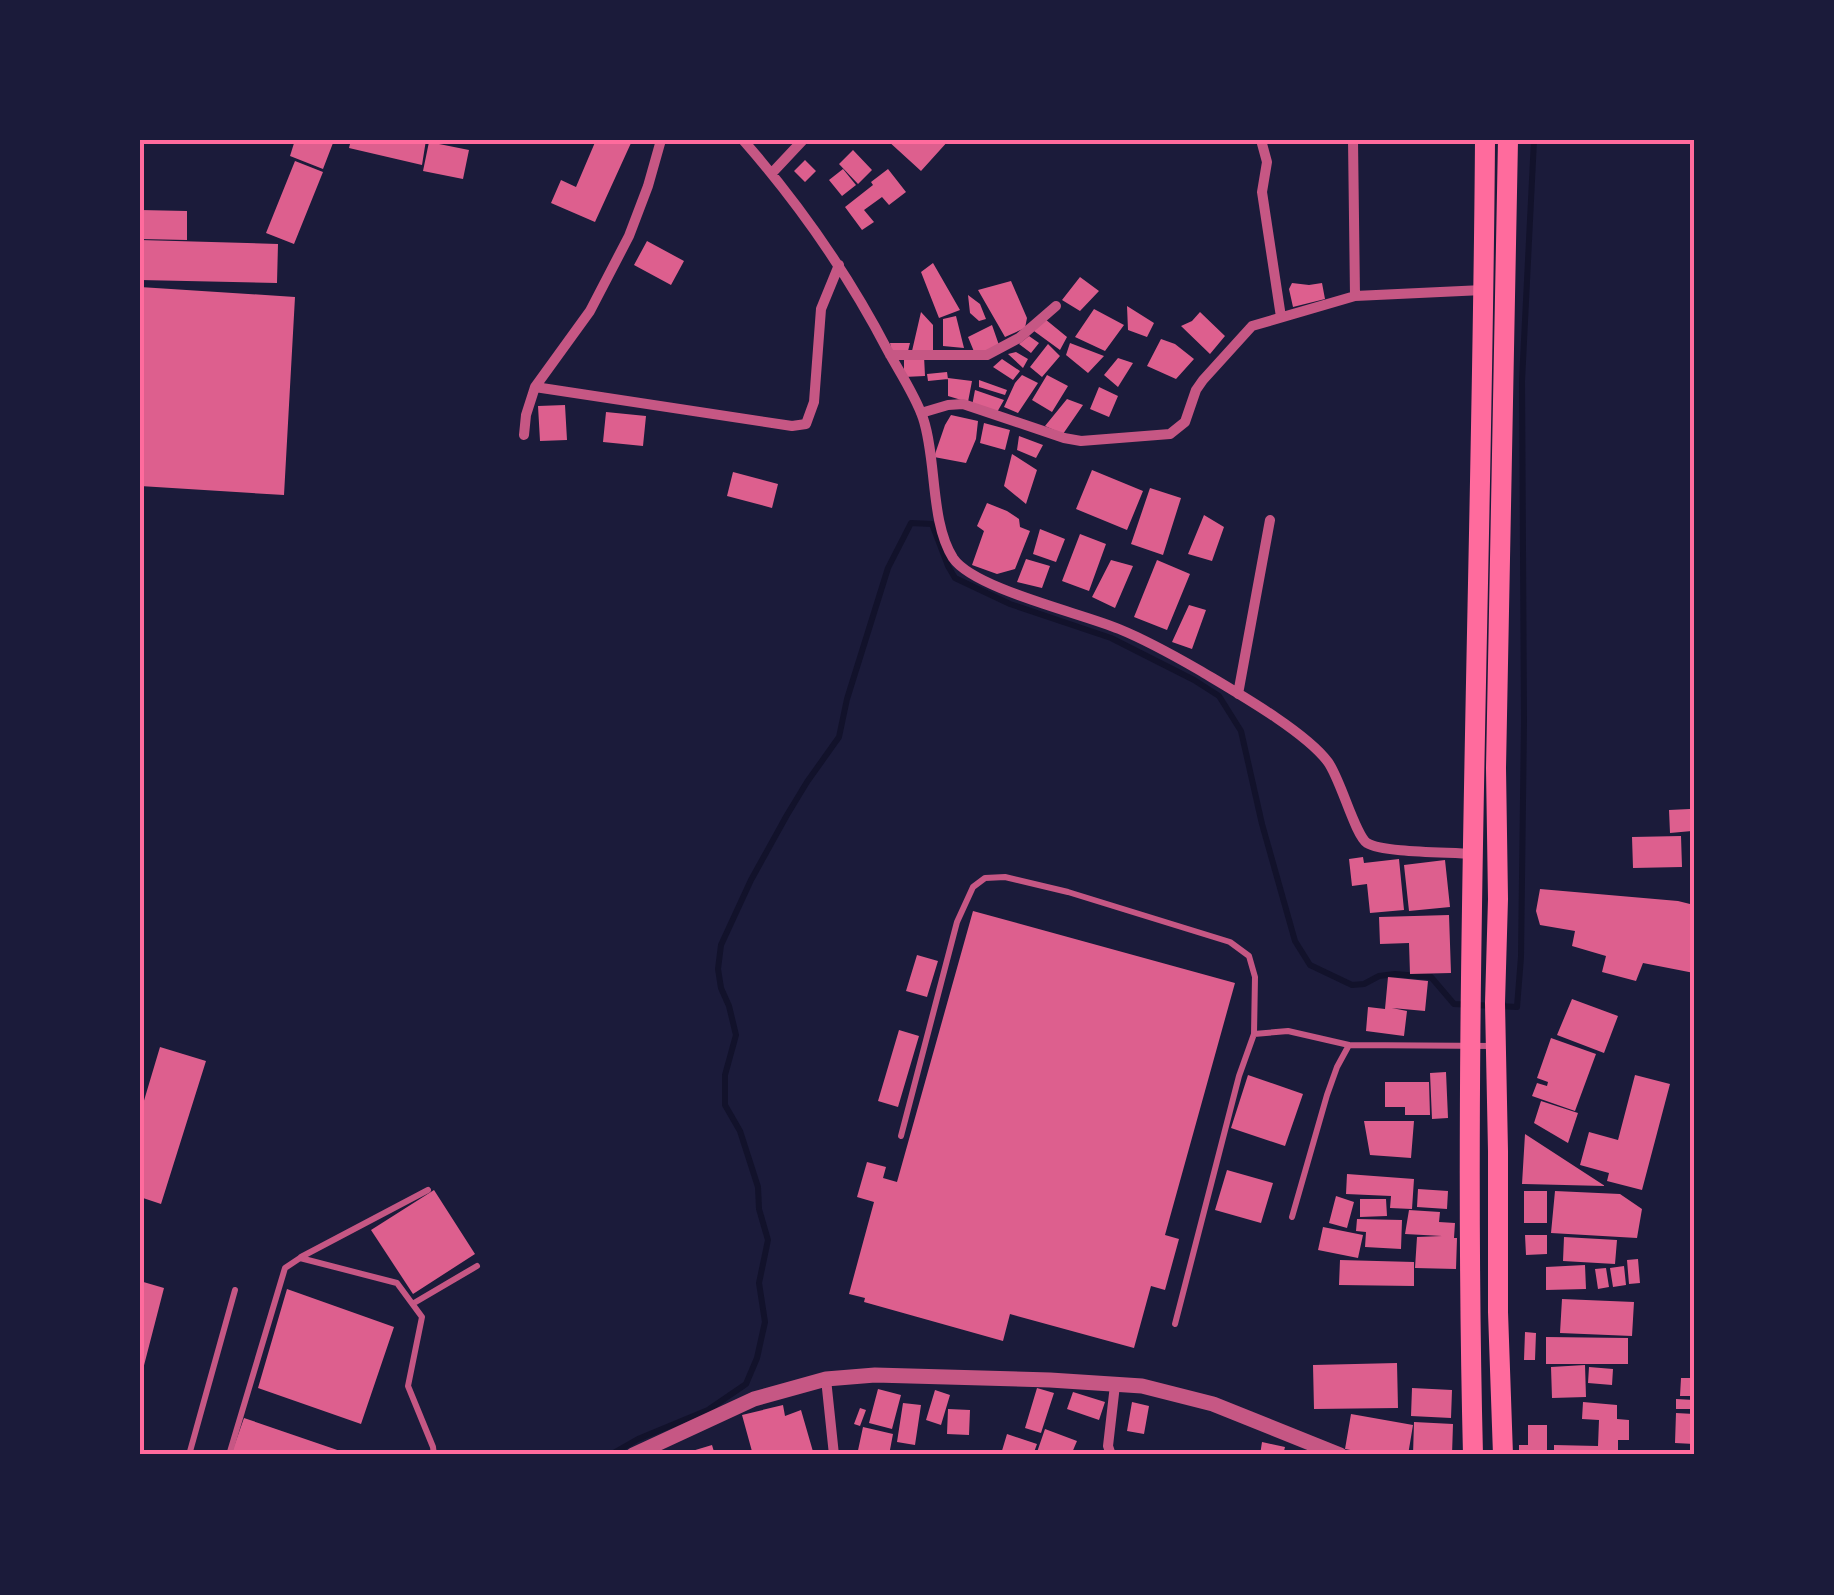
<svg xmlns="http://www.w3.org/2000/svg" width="1834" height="1595" font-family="Figtree,sans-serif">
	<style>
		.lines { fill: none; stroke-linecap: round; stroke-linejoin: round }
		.stream { stroke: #12122b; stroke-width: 6 }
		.building { fill: #dd5f8e }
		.service { stroke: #c65784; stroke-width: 6 }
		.minor { stroke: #c65784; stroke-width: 10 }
		.tertiary { stroke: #c65784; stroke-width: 15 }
		.trunk { stroke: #ff6b9d; stroke-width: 20 }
		.neatline { fill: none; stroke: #ff6b9d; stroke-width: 4 }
	</style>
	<rect width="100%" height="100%" fill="#1b1b3a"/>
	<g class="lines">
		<!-- stream -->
		<path class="stream" d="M610,1455L638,1439L708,1410L746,1384L757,1358L765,1322L759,1283L768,1240L759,1209L758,1187L740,1131L725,1105V1075L736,1035L729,1006L721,988L718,969L721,945L751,880L787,815L807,782L839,737L847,699L888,568L911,523L932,524L948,566L955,578L1010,604L1111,638L1194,680L1219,696L1241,731L1262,824L1295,941L1310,965L1352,985L1364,984L1379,976L1395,974L1431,977L1454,1004L1517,1007L1521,957L1524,721L1522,381L1534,140"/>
	</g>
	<!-- building -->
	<path class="building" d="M295,140H325L333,143L323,169L290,156Z
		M351,140H426L422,165L349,148Z
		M596,140H624L631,143L595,222L551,203L561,180L576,187Z
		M887,140H949L921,171Z
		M429,142L469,150L463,179L423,171Z
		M853,150L872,170L858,184L839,164Z
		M805,160L816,171L805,182L794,171Z
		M295,161L323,172L294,244L266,233Z
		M843,169L856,185L842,196L829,180Z
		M888,169L906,192L889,205L882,197L864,210L874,222L862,230L845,207L873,185L871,182Z
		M140,210L187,211V240L140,239Z
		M140,240L278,244L277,283L140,280Z
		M647,241L684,261L671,285L634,265Z
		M933,263L960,310L939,318L921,272Z
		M1080,277L1099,291L1080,311L1062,300Z
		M1011,281L1027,318L1025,328L1005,337L978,290Z
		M1292,283L1309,285L1322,283L1325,299L1293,307L1289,289Z
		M140,287L295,297L284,495L140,486Z
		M968,295L980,304L986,319L979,321L970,313Z
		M1127,306L1154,323L1147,337L1128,330Z
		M1094,309L1124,325L1105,351L1075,337Z
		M921,312L933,325V351H912Z
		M1200,312L1225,336L1210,354L1181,326L1192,321Z
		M956,316L964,348L943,346V319Z
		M1045,319L1067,337L1060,350L1034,331Z
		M992,325L1000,348L975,354L968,337Z
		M1029,336L1039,343L1031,353L1019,344Z
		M1161,339L1175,344L1194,359L1176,379L1147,366Z
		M890,343H910L908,351L892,353Z
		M1070,343L1104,356L1088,373L1066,355Z
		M1048,344L1060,356L1042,377L1030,367Z
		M1016,352L1028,359L1023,368L1008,354Z
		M924,356L925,376L904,377V357Z
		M1118,358L1133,363L1118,387L1104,375Z
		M1002,359L1020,371L1013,380L993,367Z
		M947,372L948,379L928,381L927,374Z
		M1022,375L1038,383L1018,413L1004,407L1015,383Z
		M1047,375L1068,386L1052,412L1032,400Z
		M948,378L972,381L968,402L948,396Z
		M979,380L1007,390L1005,395L979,387Z
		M1099,387L1118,396L1109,417L1090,409Z
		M975,390L1004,400L996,414L972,406Z
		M1067,399L1083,405L1063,434L1045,426Z
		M565,405L567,440L540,441L538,406Z
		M606,412L646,416L643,446L603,442Z
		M951,415L978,421L976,439L966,463L934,457L945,425Z
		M984,423L1010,430L1005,450L980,443Z
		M1019,436L1043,445L1036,458L1017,450Z
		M1012,454L1037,470L1026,504L1004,486Z
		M1092,470L1143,491L1127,530L1076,509Z
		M733,472L778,484L772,508L727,496Z
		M1150,488L1181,498L1163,555L1131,544Z
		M987,503L1007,511L1019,519L1020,527L1030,531L1015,569L997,574L972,565L984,531L977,526Z
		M1204,515L1224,527L1212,561L1188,554Z
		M1040,529L1065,539L1056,562L1033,554Z
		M1080,534L1106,544L1089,591L1062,581Z
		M1026,559L1050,566L1042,588L1017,582Z
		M1111,560L1133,566L1115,608L1092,597Z
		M1157,560L1190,574L1167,630L1134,617Z
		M1189,605L1206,610L1192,649L1172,642Z
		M1690,809L1692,831L1670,833L1669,810Z
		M1681,836L1682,867L1633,868L1632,837Z
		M1363,857L1364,863L1399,859L1404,910L1370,913L1367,884L1352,886L1349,859Z
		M1445,860L1450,907L1409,911L1404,865Z
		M1540,889L1678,901L1694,905V973L1643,963L1636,981L1602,972L1606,956L1572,946L1575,931L1540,925L1536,911Z
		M973,911L1235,983L1165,1235L1179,1239L1165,1290L1151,1286L1134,1348L1010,1314L1003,1341L864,1302L865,1298L849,1294L874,1202L857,1197L867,1162L886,1167L883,1178L897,1182Z
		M1449,915L1451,973L1410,974L1409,943L1380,944L1379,917Z
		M917,955L938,961L927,997L906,991Z
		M1388,977L1428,981L1425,1011L1392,1008L1407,1011L1404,1036L1366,1031L1368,1007L1385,1009Z
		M1572,999L1618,1016L1604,1053L1557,1035Z
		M899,1030L919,1036L898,1107L878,1101Z
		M1551,1038L1596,1054L1575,1111L1532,1096L1537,1083L1547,1086L1548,1082L1537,1078Z
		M160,1047L206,1061L161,1204L140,1197V1114Z
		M1446,1072L1448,1118L1432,1119L1430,1073Z
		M1248,1075L1303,1094L1285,1146L1231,1128Z
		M1635,1075L1670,1084L1642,1190L1607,1181L1609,1173L1580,1165L1589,1132L1618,1140Z
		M1385,1082H1429L1430,1115H1405V1107H1385Z
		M1541,1101L1578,1113L1568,1143L1534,1123Z
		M1364,1121H1414L1411,1158L1370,1155Z
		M1525,1134L1605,1186L1522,1184Z
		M1227,1170L1273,1183L1261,1223L1215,1210Z
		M1347,1174L1414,1179L1412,1209L1390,1208L1391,1196L1346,1194Z
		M1418,1189L1448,1191L1447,1209L1417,1207Z
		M434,1190L475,1254L413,1294L371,1230Z
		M1524,1191H1547V1223H1524Z
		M1555,1191L1620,1194L1642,1209L1637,1238L1551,1233Z
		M1336,1196L1354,1202L1347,1228L1329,1223Z
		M1360,1199H1386L1387,1216L1360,1217Z
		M1409,1210L1440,1212L1439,1222L1455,1223L1454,1238H1457L1456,1269L1415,1268L1417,1237L1442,1236L1405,1234Z
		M1357,1219L1402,1220L1401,1249L1365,1247L1366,1232L1356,1231Z
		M1323,1227L1363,1235L1358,1258L1318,1250Z
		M1525,1235H1547V1254L1526,1255Z
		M1564,1237L1617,1240L1615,1264L1563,1261Z
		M1638,1259L1640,1283L1629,1284L1627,1260Z
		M1340,1260L1414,1262V1286L1339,1285Z
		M1585,1265L1586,1289L1546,1290V1267Z
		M1624,1266L1626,1285L1613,1287L1610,1268Z
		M1606,1268L1609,1287L1598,1289L1595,1269Z
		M140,1281L164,1288L141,1377H140Z
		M287,1289L394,1327L361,1424L258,1388Z
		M1562,1299L1634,1302L1632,1336L1560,1333Z
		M1525,1332L1536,1333L1535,1360H1524Z
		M1546,1337L1628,1338V1364H1546Z
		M1397,1363L1398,1408L1314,1409L1313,1365Z
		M1585,1365L1586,1397L1552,1398L1551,1367Z
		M1589,1367L1613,1369L1612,1385L1588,1383Z
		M1681,1378H1694V1396H1680Z
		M1037,1388L1054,1393L1041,1433L1025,1428Z
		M1412,1388L1452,1390L1451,1418L1411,1416Z
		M878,1389L901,1395L892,1429L869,1423Z
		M935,1390L950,1395L941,1425L926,1420Z
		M1073,1392L1105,1402L1099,1420L1067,1409Z
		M1676,1399L1694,1400V1409H1676Z
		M1132,1402L1149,1406L1144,1434L1127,1431Z
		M1583,1402L1617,1405V1419L1629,1420V1440H1618V1455H1554V1445L1598,1446L1599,1420L1582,1419Z
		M903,1403L921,1405L915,1445L897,1442Z
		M783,1405L785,1416L801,1410L814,1455H753L742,1415Z
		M860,1408L866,1410L860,1426L854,1424Z
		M948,1409L970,1410L969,1435L947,1434Z
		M1676,1413L1694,1414V1444L1675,1443Z
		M1351,1414L1413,1425L1408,1455H1377L1345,1449Z
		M244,1418L349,1454V1455H231Z
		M1414,1422L1453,1424L1452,1455H1413Z
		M1528,1425H1547V1455H1519V1445H1528Z
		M863,1427L893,1434L889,1455H857Z
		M1045,1429L1077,1441L1071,1455H1036Z
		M1007,1434L1037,1444L1033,1455L1001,1454Z
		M1262,1442L1285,1447L1283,1455H1260Z
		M712,1445L715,1455H683L682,1454Z"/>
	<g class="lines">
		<!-- service -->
		<path class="service" d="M901,1136L957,922L973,887L985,878L1005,877L1068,892L1230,942L1249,956L1255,977L1254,1034
			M1292,1217L1327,1095L1337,1067L1349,1045L1494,1046
			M301,1257L428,1190
			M414,1303L477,1266
			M1175,1324L1239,1076L1254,1034L1288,1031L1349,1045
			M189,1455L235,1290
			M229,1455L285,1268L300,1258L397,1283L422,1317L408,1386L433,1447L434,1455"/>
		<!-- minor -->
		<path class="minor" d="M743,140C800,205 848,274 888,351C900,373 915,395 923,418C937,460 930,522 953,558C974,589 1081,613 1119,629C1146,640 1173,655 1199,670C1234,691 1305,731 1328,762C1341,780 1355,835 1367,843C1383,853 1449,852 1472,854
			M1261,140L1267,162L1262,192L1281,317
			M1353,140L1355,296
			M772,173L803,140
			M890,355H987L1019,338L1056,306
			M535,387L792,426L806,424L814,402L821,309L839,265
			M921,413L948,405L963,404L1064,438L1081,441L1170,434L1185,422L1196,390L1203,380L1252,326L1355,296L1483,290
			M524,435L526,415L535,387L590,311L629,236L648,186L661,140
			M1238,694L1270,520
			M826,1379L834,1455
			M1111,1455L1108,1446L1115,1385"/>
		<!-- tertiary -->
		<path class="tertiary" d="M633,1455L754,1399L826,1379L875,1375L1050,1380L1142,1386L1213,1404L1340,1455"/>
		<!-- trunk -->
		<path class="trunk" d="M1473,1455C1462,1017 1482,578 1485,140
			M1503,1455L1498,1312V1151L1495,1003L1498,899L1496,768L1508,140"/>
	</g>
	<!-- border -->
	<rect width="1834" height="1595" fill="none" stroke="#1b1b3a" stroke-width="285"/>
	<rect x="142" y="142" width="1550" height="1310" class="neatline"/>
</svg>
